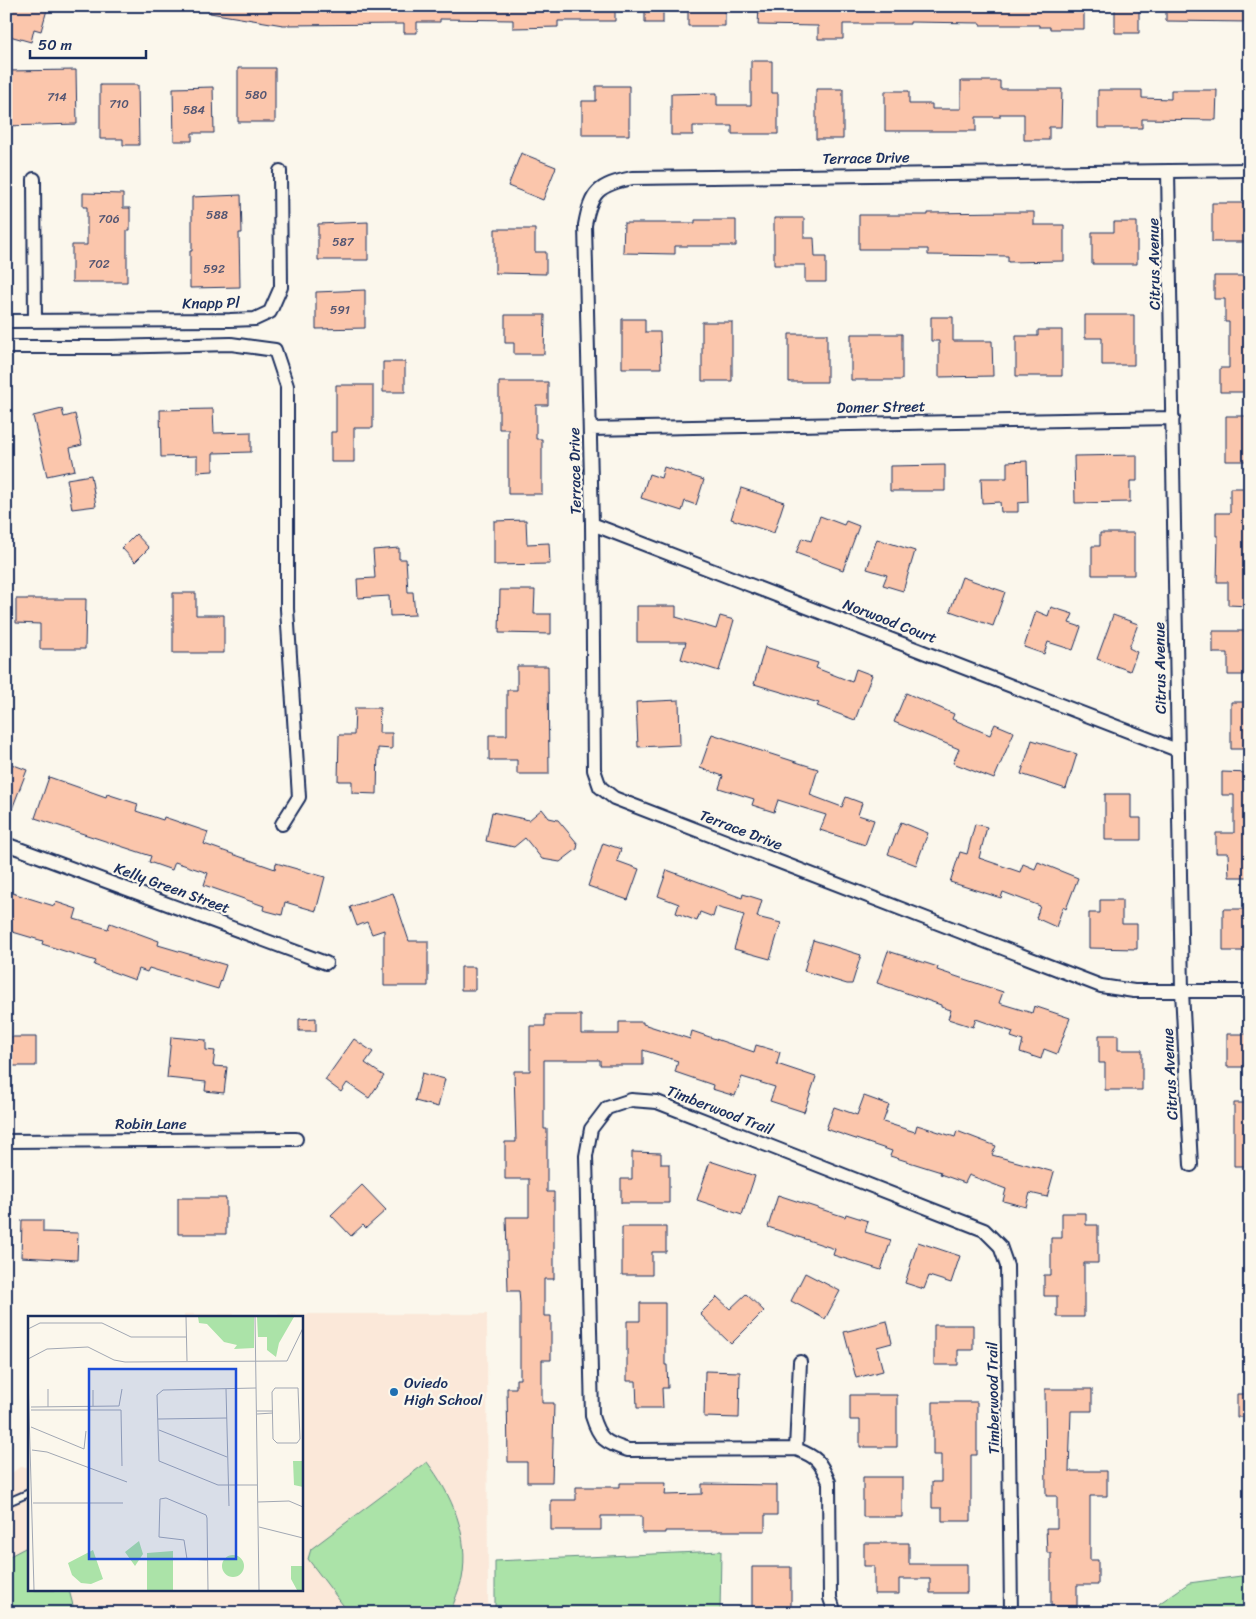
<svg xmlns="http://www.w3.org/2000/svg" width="1256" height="1619" font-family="Sriracha,sans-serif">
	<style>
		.built { fill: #fbe8d9 }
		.green { fill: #abe3a8; stroke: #638983 }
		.building { fill: #fbc6ac; stroke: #1b2f5e }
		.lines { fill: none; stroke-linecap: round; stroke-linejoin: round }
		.lane-casing { stroke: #1b2f5e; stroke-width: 10 }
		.street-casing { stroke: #1b2f5e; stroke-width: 16 }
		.lane { stroke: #fbf7ec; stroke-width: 6 }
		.street { stroke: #fbf7ec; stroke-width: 12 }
		.poi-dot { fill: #1f6fb2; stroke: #fbf7ec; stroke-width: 2 }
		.labels { text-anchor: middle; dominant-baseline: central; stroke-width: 4.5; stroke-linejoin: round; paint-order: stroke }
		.number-label { font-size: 12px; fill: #535572 }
		.street-label { font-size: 15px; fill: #1b2f5e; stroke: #fbf7ec }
		.poi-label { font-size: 15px; fill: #1b2f5e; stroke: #fbf7ec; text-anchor: start }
		.inset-road { fill: none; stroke: #a1a7b3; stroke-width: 1 }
		.view { fill: #1d4ed8; fill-opacity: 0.15; stroke: #1d4ed8; stroke-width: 2.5 }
		.inset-edge { fill: none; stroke: #1b2f5e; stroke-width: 2.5 }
	</style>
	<rect width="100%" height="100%" fill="#fbf7ec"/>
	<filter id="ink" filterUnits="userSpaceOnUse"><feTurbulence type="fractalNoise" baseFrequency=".02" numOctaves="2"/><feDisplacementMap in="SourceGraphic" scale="10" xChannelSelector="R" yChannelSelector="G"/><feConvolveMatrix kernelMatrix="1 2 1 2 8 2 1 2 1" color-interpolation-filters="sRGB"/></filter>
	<g filter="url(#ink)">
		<!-- built -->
		<path class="built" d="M184,1314H487L488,1613H6V1477L20,1467H29V1590H301V1318H184Z"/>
		<!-- green -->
		<path class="green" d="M427,1462C452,1495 470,1536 462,1579C459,1590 454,1601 451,1612L349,1613L308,1559L311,1549Z
			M29,1546V1590H69L75,1613H6V1558Z
			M721,1551L720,1613H495V1561Z
			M1241,1576L1250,1578V1613H1152L1160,1603L1189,1583Z"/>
		<!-- building -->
		<path class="building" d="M6,6H48L41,31L34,29L31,42L6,35Z
			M210,6H615V21H558V27L513,28V20L440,19V22H417V33H404V24L283,25L210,13Z
			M645,6H663V23H645Z
			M688,6H725V26H688Z
			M759,6H1084V29H1050V27H1039V25H980V23L910,22V24H843V39H818V26L758,25Z
			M1115,6H1139V33H1115Z
			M1166,6H1250V22L1166,21Z
			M751,61H772V93H778V134H732V126H693V135H671V94L717,93V105H751Z
			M238,68H275V122H238Z
			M76,70L77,124L6,126V71Z
			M961,81H1000V89H1062L1061,127H1049V140H1024V114H1000V117H976V131H885V91H909V104H932V109H961Z
			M100,85H138L139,145H123V139H100Z
			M596,86H629V135H582V101H596Z
			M213,87L214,133H192V141H174L173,88Z
			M816,89H843V139H816Z
			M1098,90H1142V98L1171,99V90H1217L1216,120L1142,119V128H1098Z
			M521,153L556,167L543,200L508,186Z
			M83,193L123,194V208H130V230H127V282H72V245H87V207H83Z
			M241,195L242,233H239L240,287L190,288V251H192V197Z
			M1212,203H1245V215H1250V242H1212Z
			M1007,212H1034V225H1064V261L1008,262V256L928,255V249H859V215H928V213Z
			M774,218H804V238H814L815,257H826V282H805V265H774Z
			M695,220H736V246H675V254L623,253L624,223H695Z
			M368,222V260H318V224Z
			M1114,222H1137V264H1092V232H1114Z
			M495,229H535V252H546V274L495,273Z
			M1214,276H1250V392H1220V368H1229V322H1225V299H1214Z
			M365,290V328L316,329V292Z
			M505,315H545L544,354H514V343H505Z
			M1085,315H1134V365H1102V338H1085Z
			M931,317H953V341H992L993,376L939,377V341H931Z
			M622,319H645V332H660L661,368H622Z
			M702,322H732V381H702Z
			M1038,330H1062V376H1016V336H1038Z
			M789,334H827V382H789Z
			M851,334H902V380H851Z
			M383,362H405V392H383Z
			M499,382H548V405H536V439H542V494H508V429H499Z
			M336,385H373V428H354V462H331V432H336Z
			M62,409L64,417L75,414L82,445L70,448L75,470L47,476L33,416Z
			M213,409L214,433L251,432V452L213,453V471L197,472V456L161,457L160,410Z
			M1226,416H1250V461H1226Z
			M1137,455V481H1130V502L1075,503L1074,456Z
			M1027,461L1028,502L1018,503V512H1001L1000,502L982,503L981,478H1007V462Z
			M945,465V491H890V466Z
			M664,467L704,480L696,505L685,501L682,511L641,498L649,474L661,478Z
			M91,475L96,506L72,509L67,479Z
			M741,488L784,502L774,533L731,519Z
			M1230,488H1250V606L1228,605V582H1217L1218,536H1216V513H1230Z
			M820,516L844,525L846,521L859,526L843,570L796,553L802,538L811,541Z
			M526,520L527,544L549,543L550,564L494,565V521Z
			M1100,533H1134V575H1092V546H1100Z
			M136,534L149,548L135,562L122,548Z
			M877,539L915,551L903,591L883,585L887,575L867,569Z
			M399,548V559H406L408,592H413L415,615L390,616L389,596L358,598L357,579L375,578L373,550Z
			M962,577L1005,592L993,626L950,611Z
			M500,590H535L534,614H551V634L499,633Z
			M173,593H196V615H224V653H173Z
			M16,599H86L85,649H40V624L16,623Z
			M637,606H676V617L716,629L720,616L734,620L719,671L681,659L686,642H637Z
			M1051,607L1073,614L1069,623L1081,627L1073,650L1048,642L1044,654L1024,647L1036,611L1048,616Z
			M1113,615L1138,624L1129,648L1137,652L1130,671L1097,659Z
			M1213,631H1250V675H1228V653H1213Z
			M765,647L818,663L816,668L852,682L856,669L872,675L855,720L817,706L819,703L754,684Z
			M517,666H548L549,774H517V760H489V735H507V690H517Z
			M906,693L954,714L952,719L990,735L995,724L1014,732L994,779L953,763L959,749L894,722Z
			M679,700L680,745L638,747L636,702Z
			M1231,702H1250V749H1231Z
			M355,708H380L379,733H392V749L378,748L377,794L352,793V781H338L339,735H354Z
			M712,734L752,747V748L818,769L810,795L842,807L846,797L862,803L858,815L874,820L865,845L820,830L826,815L778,800L774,812L752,805L754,799L719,788L723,776L700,768Z
			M1032,740L1077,754L1066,789L1021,774Z
			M6,762L27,770L7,822H6Z
			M1222,772L1250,773V877H1229L1228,853H1216V833H1234V795H1222Z
			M49,777L106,797L107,794L138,804L136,811L163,820L164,817L208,832L204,844L275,869L276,863L325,877L316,911L285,902L282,915L263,910L264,906L204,885L208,873L175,862L172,870L149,862L151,856L35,818Z
			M1105,794H1131V818H1141V840H1105Z
			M542,809L549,818L558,820L578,844L577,849L560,862L542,859L525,838L514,847L486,841L492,812L529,820Z
			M901,822L928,833L916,865L888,854Z
			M975,824L987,827L979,858L1020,872L1023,864L1035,869L1038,862L1078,878L1066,909L1063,907L1056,927L1036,918L1040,906L1003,892L1001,898L950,882L960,852L967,854Z
			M603,843L621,849L617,861L639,869L628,900L588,886Z
			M667,870L742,898L743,894L762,900L757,917L781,923L770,959L734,949L744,915L716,907L713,917L700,912L697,921L676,913L679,904L658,896Z
			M6,891L54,906L56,902L77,909L74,919L108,929L110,923L159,941L158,945L226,965L218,989L149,968L147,972L139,969L135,980L94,965L96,961L42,944L43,941L6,930Z
			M393,893L409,941H428V986H384V930L372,934L367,922L357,926L350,907Z
			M1100,900H1122V924H1137V949L1089,948V913H1100Z
			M1223,909H1250V951H1223Z
			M813,940L861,955L852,984H847L804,971Z
			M888,951L938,967L937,970L1003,992L999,1003L1032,1013L1034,1006L1070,1018L1057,1054L1044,1049L1041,1059L1020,1052L1023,1041L1011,1037L1013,1032L976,1019L973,1027L948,1019L951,1010L941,1007V1005L877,983Z
			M461,967H475V990H461Z
			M545,1015H581V1034H619V1022H643V1024L690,1039L692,1031L754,1052L756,1045L780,1052L777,1064L816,1077L804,1112L770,1101L775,1087L742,1077L735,1096L712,1089L713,1085L675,1072L678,1061L643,1050V1065H600V1060H544V1129H547V1192H554V1279H544V1316H551V1360H542V1403H554L552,1482H527V1462H508L507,1388H516V1379H520V1304L519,1291H508L506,1217H529V1179H505V1142H516L514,1071H530V1026H545Z
			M316,1018V1031H299V1019Z
			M1227,1034H1250V1067H1227Z
			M1099,1035H1118V1050H1142V1090H1105V1063H1099Z
			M6,1037H36V1066H6Z
			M171,1037L206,1040V1050L215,1051L213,1066L227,1067L224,1093L205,1091L206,1082L167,1078Z
			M354,1039L373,1052L365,1063L384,1076L369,1098L347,1083L341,1092L325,1080Z
			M422,1073L445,1079L438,1107L415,1101Z
			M864,1096L889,1105L883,1122L915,1132L917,1125L955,1137L957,1131L996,1146L992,1155L1054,1172L1047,1197L1030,1193L1026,1207L1003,1201L1006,1189L969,1175L965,1183L940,1174L941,1172L890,1156L892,1151L826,1129L834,1107L857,1115Z
			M1234,1103H1250V1166H1234Z
			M632,1152L661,1153V1164H669V1203H621V1179H632Z
			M710,1161L755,1176L742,1215L697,1200Z
			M362,1185L386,1210L366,1228L363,1225L351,1236L331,1215Z
			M778,1195L845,1217L846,1214L868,1221L865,1232L891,1240L881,1270L833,1255L835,1249L768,1227Z
			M178,1198H226V1234H178Z
			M1062,1213H1086V1225H1098V1263H1084V1317H1057V1296H1044V1275H1051V1238H1062Z
			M22,1220H43V1232L78,1233L77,1260L21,1257Z
			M622,1227H666V1252H652V1275H622Z
			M918,1242L960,1256L951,1283L929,1276L924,1289L905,1283Z
			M805,1273L840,1291L825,1319L791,1301Z
			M746,1294L764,1311L731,1344L700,1314L717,1297L730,1309Z
			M640,1303H665V1365H667L668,1388H662L663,1408H637L636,1381H627V1321H640Z
			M887,1321L892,1343L877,1347L883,1371L856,1378L844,1332Z
			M934,1325H973V1350H958V1365H934Z
			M705,1371L740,1372L739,1418L704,1417Z
			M1045,1389H1092V1411H1071L1069,1471H1107V1496H1090V1560H1098V1585H1077V1606H1051V1553H1047L1046,1528H1057V1496H1046Z
			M1237,1394H1250V1417H1237Z
			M850,1395H897V1447H860V1420H850Z
			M933,1402H977V1455H971V1521H942V1508H932V1482H941V1455H933Z
			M863,1477H902V1517H863Z
			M620,1483H666L665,1495L702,1494V1484L777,1485V1515H765V1531H665V1533H642V1516H601V1530H551V1500H576V1487H620Z
			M864,1543H909V1564H967V1593H930V1579H899V1594H874V1566H864Z
			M752,1567H791V1608H752Z"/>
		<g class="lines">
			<!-- lane casing -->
			<g class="lane-casing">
				<path id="lane" d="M6,1503L29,1493"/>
			</g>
			<!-- street casing -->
			<g class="street-casing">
				<path id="street" d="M1250,170L632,178C598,185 591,192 585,225L592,524L594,770L600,787L614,798L1101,986L1134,991H1250
					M1168,171L1182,991L1191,1165
					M34,179L35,321
					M6,321L230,320L255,319L270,312L281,287L280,171
					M6,347H109L231,344L275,350L287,386V609L299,797L282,824
					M590,429L1173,418
					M592,524L1177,750
					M6,844L326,963
					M6,1141L296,1139
					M796,1449L800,1362
					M835,1613L830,1598L829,1482C820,1461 817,1457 796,1449L628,1450C605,1443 599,1439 592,1416L586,1156L591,1129L607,1108L631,1100L657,1102L984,1230L1000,1246L1007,1266L1011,1613"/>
			</g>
			<!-- lane -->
			<use href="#lane" class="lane"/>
			<!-- street -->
			<use href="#street" class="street"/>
		</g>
	</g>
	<!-- markers -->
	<circle class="poi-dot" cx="394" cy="1392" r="5"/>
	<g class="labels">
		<!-- number labels -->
		<g class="number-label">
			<text x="256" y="95">580</text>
			<text x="57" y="97">714</text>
			<text x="119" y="104">710</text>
			<text x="194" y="110">584</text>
			<text x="217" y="215">588</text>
			<text x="109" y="219">706</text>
			<text x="343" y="242">587</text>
			<text x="99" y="264">702</text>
			<text x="214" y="269">592</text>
			<text x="340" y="310">591</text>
		</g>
		<!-- street labels -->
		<g class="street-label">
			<text transform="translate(866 158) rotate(-1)">Terrace Drive</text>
			<text transform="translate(1154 264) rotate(-91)">Citrus Avenue</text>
			<text transform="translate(211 303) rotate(-1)">Knapp Pl</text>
			<text transform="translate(881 407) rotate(-1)">Domer Street</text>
			<text transform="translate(575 471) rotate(-91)">Terrace Drive</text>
			<text transform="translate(890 621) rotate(21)">Norwood Court</text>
			<text transform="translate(1160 668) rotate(-91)">Citrus Avenue</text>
			<text transform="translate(741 830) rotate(21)">Terrace Drive</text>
			<text transform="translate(172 888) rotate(20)">Kelly Green Street</text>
			<text transform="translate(1170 1074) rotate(-93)">Citrus Avenue</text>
			<text transform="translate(720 1110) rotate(21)">Timberwood Trail</text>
			<text x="151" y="1124">Robin Lane</text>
			<text transform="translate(993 1398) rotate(-91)">Timberwood Trail</text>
		</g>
		<!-- poi labels -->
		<g class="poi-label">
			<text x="404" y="1383">Oviedo<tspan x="404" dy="17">High School</tspan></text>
		</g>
	</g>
	<!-- overview -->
	<g transform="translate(28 1316)">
		<rect width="275" height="275" fill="#fbf7ec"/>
		<path d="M170,1H226V32L206,33L209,29L196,26L179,8L171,7ZM229,1H266L251,27L248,41L239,34V21H230ZM265,145H275V171L266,169ZM111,225L115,238L107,250L97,236ZM65,234L75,263L63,268L53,267L44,259L40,247ZM145,235V274H119V237ZM194 250a11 11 0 1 1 22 0a11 11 0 1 1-22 0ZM263,250H275V274H269L263,263Z" fill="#abe3a8"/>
		<path class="inset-road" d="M158,1L159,45M227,1L231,274M0,13L12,7H74L103,21H158M0,43L19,33L60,31L86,44L97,46L259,45L275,12M0,59L6,274M228,72L135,74L129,79L131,145L190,169H229M247,72H270L272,123L269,127H249L245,123L244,76ZM198,73L201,190M65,74V90M3,91L91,90L94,73M20,91V73M3,94H93L94,150M229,95H245M229,98L245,97M130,103L199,102M3,111L56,133L58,115M131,114L199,141M4,134L19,136L99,166M230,186L261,185L275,191M5,187H95M231,211L275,222M180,244L159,243L156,224L131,221L132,183L138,182L178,199L179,202L180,274"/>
		<path class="view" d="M61,53H208V243H61Z"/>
		<rect width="275" height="275" class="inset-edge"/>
	</g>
	<!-- margin -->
	<rect width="1256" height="1619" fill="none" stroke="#fbf7ec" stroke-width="25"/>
	<rect x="12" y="12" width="1231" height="1594" fill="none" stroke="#1b2f5e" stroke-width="2" filter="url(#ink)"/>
	<!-- scale -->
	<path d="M30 50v8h116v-8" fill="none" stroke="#1b2f5e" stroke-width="2.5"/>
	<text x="38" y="50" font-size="15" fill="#1b2f5e" stroke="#fbf7ec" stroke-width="4" paint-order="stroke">50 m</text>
</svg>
